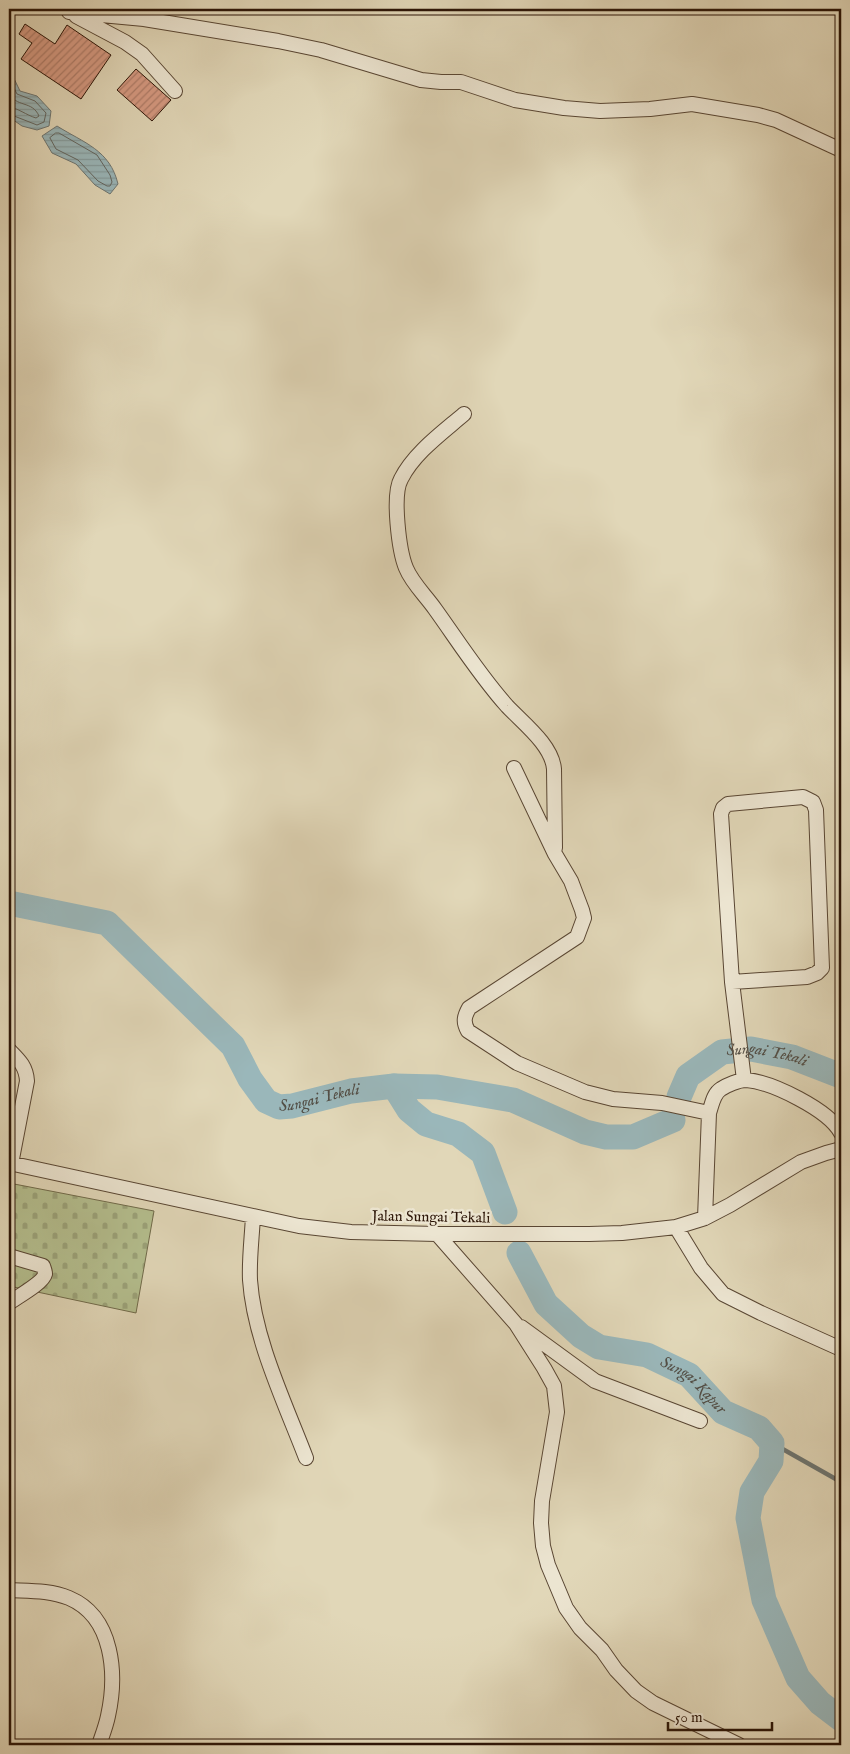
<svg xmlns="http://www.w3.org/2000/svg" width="850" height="1754" font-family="'IM FELL English',serif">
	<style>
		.cemetery { fill: url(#cemetery-stones); stroke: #706a4a }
		.water { fill: url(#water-rules); stroke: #6e7672 }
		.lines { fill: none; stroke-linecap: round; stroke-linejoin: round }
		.shore { stroke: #636660; stroke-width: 1 }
		.stream { stroke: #6e7672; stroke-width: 4.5 }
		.river { stroke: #9ab7ba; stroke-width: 25 }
		.building { fill: url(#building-hatch); stroke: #2c1507 }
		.minor-casing { stroke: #594633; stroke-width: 16 }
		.minor { stroke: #ece5d1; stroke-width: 14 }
		.labels { text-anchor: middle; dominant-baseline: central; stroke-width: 5; stroke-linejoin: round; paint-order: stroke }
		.street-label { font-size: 15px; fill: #2c1507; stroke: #ece5d1 }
		.water-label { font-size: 16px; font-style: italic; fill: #524e46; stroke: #ece5d1 }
	</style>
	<defs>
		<pattern id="cemetery-stones" width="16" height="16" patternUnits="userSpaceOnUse" patternTransform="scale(1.25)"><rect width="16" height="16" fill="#b4be8e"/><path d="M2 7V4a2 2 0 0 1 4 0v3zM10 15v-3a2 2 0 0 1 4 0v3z" fill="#9ba279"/></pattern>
		<pattern id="water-rules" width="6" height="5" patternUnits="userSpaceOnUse" patternTransform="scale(1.25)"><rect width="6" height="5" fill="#9ab7ba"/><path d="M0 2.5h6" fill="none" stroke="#859c9e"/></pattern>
		<pattern id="building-hatch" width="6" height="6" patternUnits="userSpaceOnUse" patternTransform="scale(1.25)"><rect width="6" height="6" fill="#d69a82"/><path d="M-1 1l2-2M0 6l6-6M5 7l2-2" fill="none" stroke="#ae7c68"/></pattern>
	</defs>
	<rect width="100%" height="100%" fill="#e1d7b8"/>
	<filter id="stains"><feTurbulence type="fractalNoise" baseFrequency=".004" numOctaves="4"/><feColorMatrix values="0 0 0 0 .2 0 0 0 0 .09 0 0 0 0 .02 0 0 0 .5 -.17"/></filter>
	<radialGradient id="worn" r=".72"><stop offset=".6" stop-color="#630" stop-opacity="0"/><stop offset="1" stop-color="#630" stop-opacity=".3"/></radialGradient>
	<!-- cemetery -->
	<path class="cemetery" d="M9,1183L154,1211L136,1313L9,1286Z"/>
	<!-- water -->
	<path class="water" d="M9,68L20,91L37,96L51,111L49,126L37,130L22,126L9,117Z
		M57,126C84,143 110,150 118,184L110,194L95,185L76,164L52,153L42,136Z"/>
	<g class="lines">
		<!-- shore -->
		<path class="shore" d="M9,78L17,94L35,101L46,113L44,122L37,125L9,114
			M9,93C16,108 32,100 39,116L36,118C26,115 18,108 9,107
			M56,133H59L97,155L110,175L112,182L110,186H107L98,181L78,160L56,149L50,138Z"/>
		<!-- stream -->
		<path class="stream" d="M772,1443L841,1482"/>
		<!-- river -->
		<g class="river">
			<path id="s1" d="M9,903L107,923L233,1046L250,1079L266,1101L279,1107L292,1106L351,1091L394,1086L437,1087L513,1100L585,1132L606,1137H633L673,1120"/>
			<path d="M394,1086L409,1110L426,1124L458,1134L483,1153L505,1212"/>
			<path id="s2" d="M679,1097L688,1076L722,1052L751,1049L792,1057L841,1076"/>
			<path id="s3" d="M519,1253L546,1304L581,1336L599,1347L647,1355L689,1375L723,1412L759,1428L772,1443L771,1461L752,1492L748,1518L764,1600L798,1678L820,1703L841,1719"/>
		</g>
	</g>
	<!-- building -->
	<path class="building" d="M25,24L55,44L67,25L111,55L81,99L21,59L32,43L19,34Z
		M136,69L171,100L152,121L117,90Z"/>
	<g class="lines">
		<!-- minor casing -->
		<g class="minor-casing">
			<path id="minor" d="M69,12L144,19L278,41L321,50L421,80L441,82H461L515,100L564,108L600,111L650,109L692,104L758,115L776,120L841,150
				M76,16L125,42L142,54L175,91
				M464,414C442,433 414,453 401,479C392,495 399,551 406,568C412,583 426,596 435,609C458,641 480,676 507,706C523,723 552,745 554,769L555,848
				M514,768L555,854L571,881L582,910L584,918L577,937L469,1008C464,1017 463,1022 468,1031L517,1063L585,1092L613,1099L662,1103L709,1113
				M803,797L813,802L816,810L822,968L817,973L807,977L732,982L721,814L723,808L728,804Z
				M732,982L744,1080
				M9,1050C19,1060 26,1066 27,1081L11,1164
				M9,1163L299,1226L351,1232L437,1234H589L622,1233L676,1227L705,1218L730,1205L801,1162L826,1153L841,1149
				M253,1216C252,1237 249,1259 250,1280C254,1339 285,1403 306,1458
				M705,1218L709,1113C712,1105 713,1094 721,1089C727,1085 739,1080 746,1080C772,1082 829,1110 841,1133
				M676,1227L701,1268L723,1294L761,1313L841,1349
				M437,1234L516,1324L544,1368L554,1386L557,1412L542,1501L541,1523L543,1546L548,1565L566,1608L580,1628L602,1650L616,1670L636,1691L653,1703L739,1745
				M9,1256L43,1266C44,1269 45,1271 45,1274C43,1283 17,1297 9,1303
				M521,1327L595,1381L700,1421
				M9,1590C29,1591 50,1590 69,1598C114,1617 117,1675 108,1716C106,1726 102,1736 99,1745"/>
		</g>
		<!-- minor -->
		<use href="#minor" class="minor"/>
	</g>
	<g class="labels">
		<!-- street labels -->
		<g class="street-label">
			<text transform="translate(431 1217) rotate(1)">Jalan Sungai Tekali</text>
		</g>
		<!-- water labels -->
		<g class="water-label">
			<text stroke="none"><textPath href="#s2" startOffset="110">Sungai Tekali</textPath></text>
			<text stroke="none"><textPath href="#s1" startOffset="396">Sungai Tekali</textPath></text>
			<text stroke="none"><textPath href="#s3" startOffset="231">Sungai Kapur</textPath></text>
		</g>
	</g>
	<!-- margin -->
	<rect width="850" height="1754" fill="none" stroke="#e1d7b8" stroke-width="30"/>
	<rect x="10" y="10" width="830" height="1734" fill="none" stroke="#2c1507" stroke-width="2.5"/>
	<rect x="15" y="15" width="820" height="1724" fill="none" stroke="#2c1507"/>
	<!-- scale -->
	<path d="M668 1722v8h104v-8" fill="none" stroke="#2c1507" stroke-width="2.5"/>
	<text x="675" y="1722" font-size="15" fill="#2c1507" stroke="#ece5d1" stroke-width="4" paint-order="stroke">50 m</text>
	<rect width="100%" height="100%" filter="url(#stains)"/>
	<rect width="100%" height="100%" fill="url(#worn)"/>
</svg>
